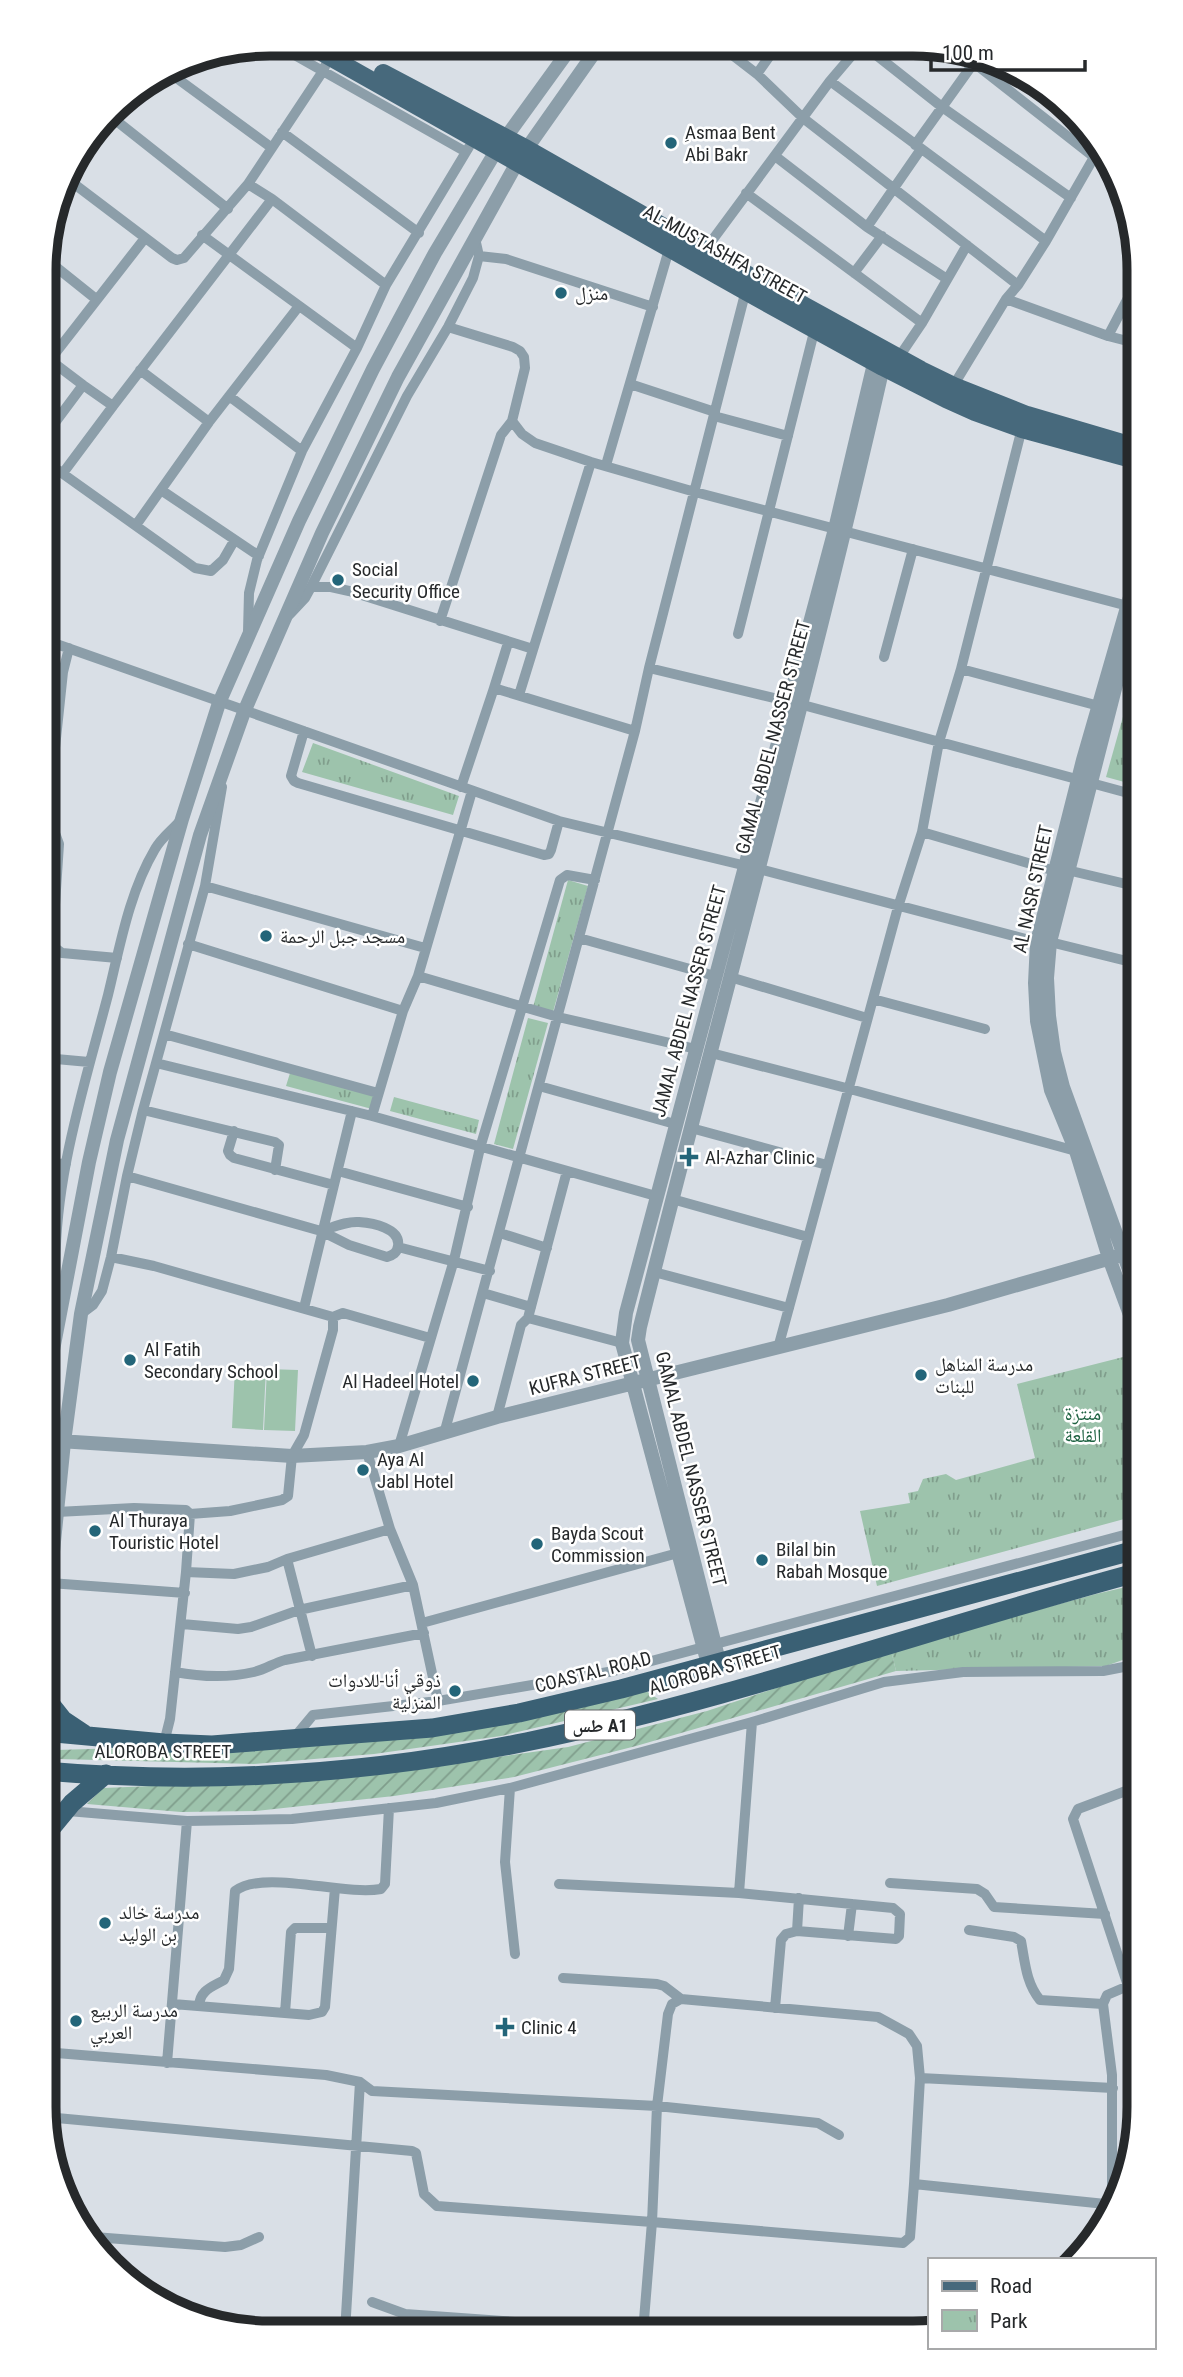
<svg xmlns="http://www.w3.org/2000/svg" width="1183" height="2377" font-family="'Roboto Condensed','Noto Naskh Arabic',sans-serif">
	<style>
		.grass { fill: #9dc3ac }
		.park { fill: url(#park-tufts) }
		.garden { fill: url(#garden-furrows) }
		.lines { fill: none; stroke-linecap: round; stroke-linejoin: round }
		.minor { stroke: #8c9ea9; stroke-width: 10 }
		.tertiary { stroke: #8c9ea9; stroke-width: 14 }
		.primary { stroke: #47697c; stroke-width: 18 }
		.trunk { stroke: #3a6074; stroke-width: 19 }
		.poi-dot { fill: #236579; stroke: #fff; stroke-width: 2.5 }
		.labels { text-anchor: middle; dominant-baseline: central; stroke-width: 5; stroke-linejoin: round; paint-order: stroke }
		.shield { fill: #fff; stroke: #67696b; stroke-width: 2 }
		.shield-label { font-size: 18px; font-weight: bold; fill: #26292b }
		.poi-label { font-size: 19px; fill: #26292b; stroke: #fff; text-anchor: start }
		.street-label { font-size: 19px; fill: #26292b; stroke: #fff }
		.park-label { font-size: 19px; fill: #1d6241; stroke: #fff }
		.rim { fill: none; stroke: #26292b; stroke-width: 9 }
	</style>
	<defs>
		<pattern id="park-tufts" width="24" height="20" patternUnits="userSpaceOnUse" patternTransform="scale(1.75)"><rect width="24" height="20" fill="#9dc3ac"/><path d="M3 7l-1-3M5 7V3M7 7l1-3M15 17l-1-3M17 17v-4M19 17l1-3" fill="none" stroke="#809e8c"/></pattern>
		<pattern id="garden-furrows" width="10" height="10" patternUnits="userSpaceOnUse" patternTransform="scale(1.75)"><rect width="10" height="10" fill="#9dc3ac"/><path d="M-1 1l2-2M0 10L10 0M9 11l2-2" fill="none" stroke="#809e8c"/></pattern>
	</defs>
	<rect width="100%" height="100%" fill="#d9dfe6"/>
	<!-- grass -->
	<path class="grass" d="M235,1367L266,1368L263,1430L232,1428Z
		M267,1369L298,1370L295,1431L264,1430Z"/>
	<!-- park -->
	<path class="park" d="M1133,681L1139,683V786L1106,777Z
		M313,743L459,796L453,815L302,772Z
		M568,880L588,886L553,1012L533,1007Z
		M528,1018L548,1023L513,1149L494,1144Z
		M290,1073L376,1096L372,1109L286,1086Z
		M394,1097L479,1120L476,1134L390,1111Z
		M1131,1355L1139,1380V1515L877,1586L860,1511L910,1503L908,1493L918,1491L923,1479L946,1474L956,1480L1035,1458L1017,1384Z
		M1139,1584V1654L1106,1666L896,1671L891,1650L1096,1594Z"/>
	<!-- garden -->
	<path class="garden" d="M891,1650L896,1671L636,1746L514,1777L394,1796L256,1811L181,1812L87,1804L103,1788L347,1778L568,1747L707,1711Z
		M646,1691L658,1699L501,1736L374,1754L254,1764L58,1759L55,1750L332,1742Z"/>
	<g class="lines">
		<!-- minor -->
		<path class="minor" d="M275,44L466,152L469,147
			M722,47L757,74L803,118L1018,285
			M866,47L942,107L1071,198
			M955,48L1094,157
			M167,71L272,148
			M757,74L776,47
			M830,81L1046,241
			M109,115L228,209
			M282,132L419,233
			M915,145L973,64
			M775,156L867,227L947,279
			M65,177L172,258L177,260L184,258L248,184L323,71L333,48
			M248,184L272,199L386,285
			M746,193L922,323
			M867,227L921,149
			M202,235L357,348
			M705,250L830,81L859,47
			M479,256L506,259L653,307
			M46,259L96,299
			M854,273L882,236
			M1006,299L1108,336L1139,344
			M1108,336L1139,277
			M899,357L922,323L967,245
			M50,360L145,238
			M140,370L209,422
			M630,384L715,412
			M83,385L113,406L272,199
			M952,388L1006,299L1018,285L1046,241L1097,152
			M229,396L302,451
			M714,416L788,436
			M512,421L522,434L535,443L591,462L695,492L1128,606
			M45,436L83,385L46,357
			M45,461L195,568L211,571L223,560L234,541
			M606,465L670,246
			M63,473L113,406
			M161,490L259,556
			M136,525L209,422L299,306
			M311,587H331L349,591L533,649
			M290,614L305,598L311,587L407,396L448,327L473,278L479,256L475,238
			M440,621L501,435L512,421L525,368L524,357L520,351L513,347L448,327
			M248,632L249,593L257,560L302,451L357,348L386,285L466,152
			M738,634L815,328
			M45,640L559,821L759,869L1037,942H1050L1139,964
			M508,643L494,688L635,731
			M884,657L913,549
			M649,668L803,705L1139,796
			M961,669L1099,706
			M519,695L591,462
			M304,731L291,776L294,781L298,783L544,855L549,854L551,850L559,821
			M461,787L494,688
			M922,832L1055,871
			M45,842L59,844
			M1067,870L1139,887
			M205,886L425,948
			M45,934L53,935L54,947L62,953L117,958
			M53,935L59,844L48,814L63,672L69,648
			M579,938L715,976
			M188,944L403,1011
			M418,976L558,1017L696,1049
			M730,977L867,1018
			M873,999L985,1029
			M164,1034L378,1093
			M711,1053L850,1089L1076,1151
			M45,1058L89,1062
			M156,1063L372,1116L656,1196
			M539,1086L675,1124
			M143,1110L275,1142L279,1145L275,1170
			M372,1116L403,1011L418,976L472,791
			M691,1128L827,1165
			M234,1131L228,1151L230,1155L234,1158L334,1185
			M45,1163L66,1164
			M338,1171L468,1207
			M127,1176L321,1231L349,1245L387,1257C393,1255 397,1253 398,1246C401,1228 372,1223 359,1222C346,1221 334,1227 321,1231
			M672,1199L808,1237
			M500,1233L547,1248
			M398,1247L490,1271
			M1125,1254L1139,1250
			M111,1257L154,1266L333,1317L343,1313L430,1338
			M654,1272L789,1308
			M63,1289L56,1283C51,1187 84,1087 108,995C120,946 129,893 155,849C161,838 172,830 180,821
			M483,1293L531,1307
			M304,1308L352,1111
			M81,1314L93,1305L102,1291L111,1257L127,1176L143,1110L205,886L222,787
			M528,1318L622,1343
			M778,1348L898,907L922,832L939,742L961,669L1023,424
			M497,1417L521,1325L528,1318L567,1171
			M444,1434L635,731L649,668L747,286
			M399,1446L454,1260L480,1148L560,880L567,875L595,880
			M367,1452L390,1529L413,1585L438,1701
			M57,1512L134,1508L186,1510L190,1514L230,1511L282,1500L288,1496L292,1456L304,1435L333,1330V1317
			M287,1559L312,1656
			M186,1572L190,1514
			M50,1583L185,1593
			M422,1623L678,1553
			M182,1624L238,1629L251,1627L299,1610L413,1585
			M175,1672C202,1677 228,1678 254,1672C266,1669 274,1663 285,1660L424,1633
			M293,1739L313,1715L438,1701L614,1671L1139,1531
			M164,1743L170,1719L186,1572L234,1574L268,1567L287,1559L390,1529
			M510,1788L505,1862L515,1954
			M44,1809L187,1821L292,1819L436,1803L510,1788L752,1722L884,1682L963,1672L1103,1671L1139,1664
			M890,1883L977,1889L985,1894L994,1907L1105,1914
			M559,1884L739,1893L893,1908L900,1914L899,1936L896,1939L797,1931
			M739,1893L752,1722
			M969,1930L1014,1937L1021,1941C1025,1962 1026,1983 1040,2000L1103,2004
			M848,1936L852,1904
			M563,1978L657,1984L664,1986L681,1999
			M1139,1982L1128,1986L1073,1819L1078,1809L1139,1786
			M173,2004L309,2015L322,2012L325,2007L335,1888
			M199,2006C200,1990 212,1987 224,1980L229,1969L235,1891C264,1869 343,1896 381,1889L385,1884L389,1808
			M775,2008L781,1940L786,1934L797,1931L799,1898
			M285,2013L291,1932L295,1928H331
			M44,2052L326,2075L360,2082L372,2091L657,2106L818,2123L839,2135
			M167,2063L187,1821
			M46,2117L412,2151L416,2153L424,2194L437,2206L652,2222L657,2106L668,2014L672,2004L681,1999L878,2017L909,2034L917,2046L920,2078
			M914,2184L920,2078L1113,2088
			M1112,2205V2075L1103,2004L1107,1995L1128,1986
			M94,2237L225,2247L241,2245L259,2237
			M372,2302L405,2314L655,2332
			M345,2332L360,2082
			M643,2332L652,2222L903,2243L910,2237L914,2184L1115,2205"/>
		<!-- tertiary -->
		<path class="tertiary" d="M1129,634L1050,942L1047,978L1049,1016L1054,1052L1063,1087L1139,1297
			M1139,1339L1109,1258L1076,1151L1051,1090L1037,1021L1035,983L1037,942L1083,760L1139,566
			M44,1397L89,1162L110,1072L182,819L219,703L299,521L373,369L435,253L496,151L572,46
			M44,1440L292,1456L367,1452L399,1446L497,1417L948,1305L1125,1254
			M44,1641L64,1442L81,1314L117,1140L200,835L244,712L322,533L398,377L518,161L599,46
			M719,1661L638,1340L640,1327C720,1007 810,689 883,367L887,360
			M708,1664L622,1343L626,1313L835,529L876,355"/>
		<!-- primary -->
		<path class="primary" d="M307,44L745,291L883,367L946,399L975,412L1022,429L1139,461
			M383,73L527,149L750,276L921,370L954,386L1027,415L1139,448"/>
		<!-- trunk -->
		<path class="trunk" d="M44,1696L63,1720L84,1734
			M44,1732L164,1743L212,1745L432,1728L519,1713L621,1689L1139,1549
			M44,1771C204,1785 369,1774 526,1742C734,1699 934,1627 1139,1572
			M44,1837L72,1803L106,1774"/>
	</g>
	<!-- markers -->
	<g class="poi-dot">
		<circle cx="671" cy="143" r="7"/>
		<circle cx="561" cy="293" r="7"/>
		<circle cx="338" cy="580" r="7"/>
		<circle cx="266" cy="936" r="7"/>
		<path d="M685.5 1146.5h7v7h7v7h-7v7h-7v-7h-7v-7h7z"/>
		<circle cx="130" cy="1360" r="7"/>
		<circle cx="921" cy="1375" r="7"/>
		<circle cx="473" cy="1381" r="7"/>
		<circle cx="363" cy="1470" r="7"/>
		<circle cx="95" cy="1531" r="7"/>
		<circle cx="537" cy="1544" r="7"/>
		<circle cx="762" cy="1560" r="7"/>
		<circle cx="455" cy="1691" r="7"/>
		<circle cx="105" cy="1923" r="7"/>
		<circle cx="76" cy="2021" r="7"/>
		<path d="M501.5 2016.5h7v7h7v7h-7v7h-7v-7h-7v-7h7z"/>
	</g>
	<g class="labels">
		<!-- shield labels -->
		<rect class="shield" x="565" y="1710.5" width="70" height="29" rx="5"/>
		<g class="shield-label">
			<text x="600" y="1725">طس A1</text>
		</g>
		<!-- poi labels -->
		<g class="poi-label">
			<text x="685" y="132">ِAsmaa Bent<tspan x="685" dy="22">Abi Bakr</tspan></text>
			<text x="575" y="293">منزل</text>
			<text x="352" y="569">Social<tspan x="352" dy="22">Security Office</tspan></text>
			<text x="280" y="936">مسجد جبل الرحمة</text>
			<text x="705" y="1157">Al-Azhar Clinic</text>
			<text x="144" y="1349">Al Fatih<tspan x="144" dy="22">Secondary School</tspan></text>
			<text x="935" y="1364">مدرسة المناهل<tspan x="935" dy="22">للبنات</tspan></text>
			<text x="459" y="1381" text-anchor="end">Al Hadeel Hotel</text>
			<text x="377" y="1459">Aya Al<tspan x="377" dy="22">Jabl Hotel</tspan></text>
			<text x="109" y="1520">Al Thuraya<tspan x="109" dy="22">Touristic Hotel</tspan></text>
			<text x="551" y="1533">Bayda Scout<tspan x="551" dy="22">Commission</tspan></text>
			<text x="776" y="1549">Bilal bin<tspan x="776" dy="22">Rabah Mosque</tspan></text>
			<text x="441" y="1680" text-anchor="end">ذوقي أنا-للادوات<tspan x="441" dy="22">المنزلية</tspan></text>
			<text x="119" y="1912">مدرسة خالد<tspan x="119" dy="22">بن الوليد</tspan></text>
			<text x="90" y="2010">مدرسة الربيع<tspan x="90" dy="22">العربي</tspan></text>
			<text x="521" y="2027">Clinic 4</text>
		</g>
		<!-- street labels -->
		<g class="street-label">
			<text transform="translate(725 254) rotate(29)">AL-MUSTASHFA STREET</text>
			<text transform="translate(773 737) rotate(-75)">GAMAL ABDEL NASSER STREET</text>
			<text transform="translate(1033 889) rotate(-78)">AL NASR STREET</text>
			<text transform="translate(689 1001) rotate(-75)">JAMAL ABDEL NASSER STREET</text>
			<text transform="translate(585 1375) rotate(-14)">KUFRA STREET</text>
			<text transform="translate(691 1469) rotate(76)">GAMAL ABDEL NASSER STREET</text>
			<text transform="translate(715 1670) rotate(-16)">ALOROBA STREET</text>
			<text transform="translate(593 1672) rotate(-14)">COASTAL ROAD</text>
			<text x="163" y="1751">ALOROBA STREET</text>
		</g>
		<!-- park labels -->
		<g class="park-label">
			<text x="1083" y="1413">منتزة<tspan x="1083" dy="22">القلعة</tspan></text>
		</g>
	</g>
	<!-- crop -->
	<path d="M0 0H1183V2377H0ZM270 56H913A214 214 0 0 1 1127 270V2107A214 214 0 0 1 913 2321H270A214 214 0 0 1 56 2107V270A214 214 0 0 1 270 56Z" fill="#fff" fill-rule="evenodd"/>
	<path class="rim" d="M270 56H913A214 214 0 0 1 1127 270V2107A214 214 0 0 1 913 2321H270A214 214 0 0 1 56 2107V270A214 214 0 0 1 270 56Z"/>
	<!-- legend -->
	<rect x="928" y="2258" width="228" height="91" fill="#ffffff" stroke="#a8a9aa" stroke-width="2"/>
	<rect x="942" y="2281" width="35" height="10" fill="#47697c" stroke="#a8a9aa" stroke-width="2"/>
	<text x="990" y="2293" font-size="21" fill="#26292b">Road</text>
	<rect x="942" y="2310" width="35" height="21" fill="url(#park-tufts)" stroke="#a8a9aa" stroke-width="2"/>
	<text x="990" y="2328" font-size="21" fill="#26292b">Park</text>
	<!-- scale -->
	<path d="M931 60v10h154v-10" fill="none" stroke="#26292b" stroke-width="3.5"/>
	<text x="942" y="60" font-size="21" fill="#26292b" stroke="#ffffff" stroke-width="5" paint-order="stroke">100 m</text>
</svg>
